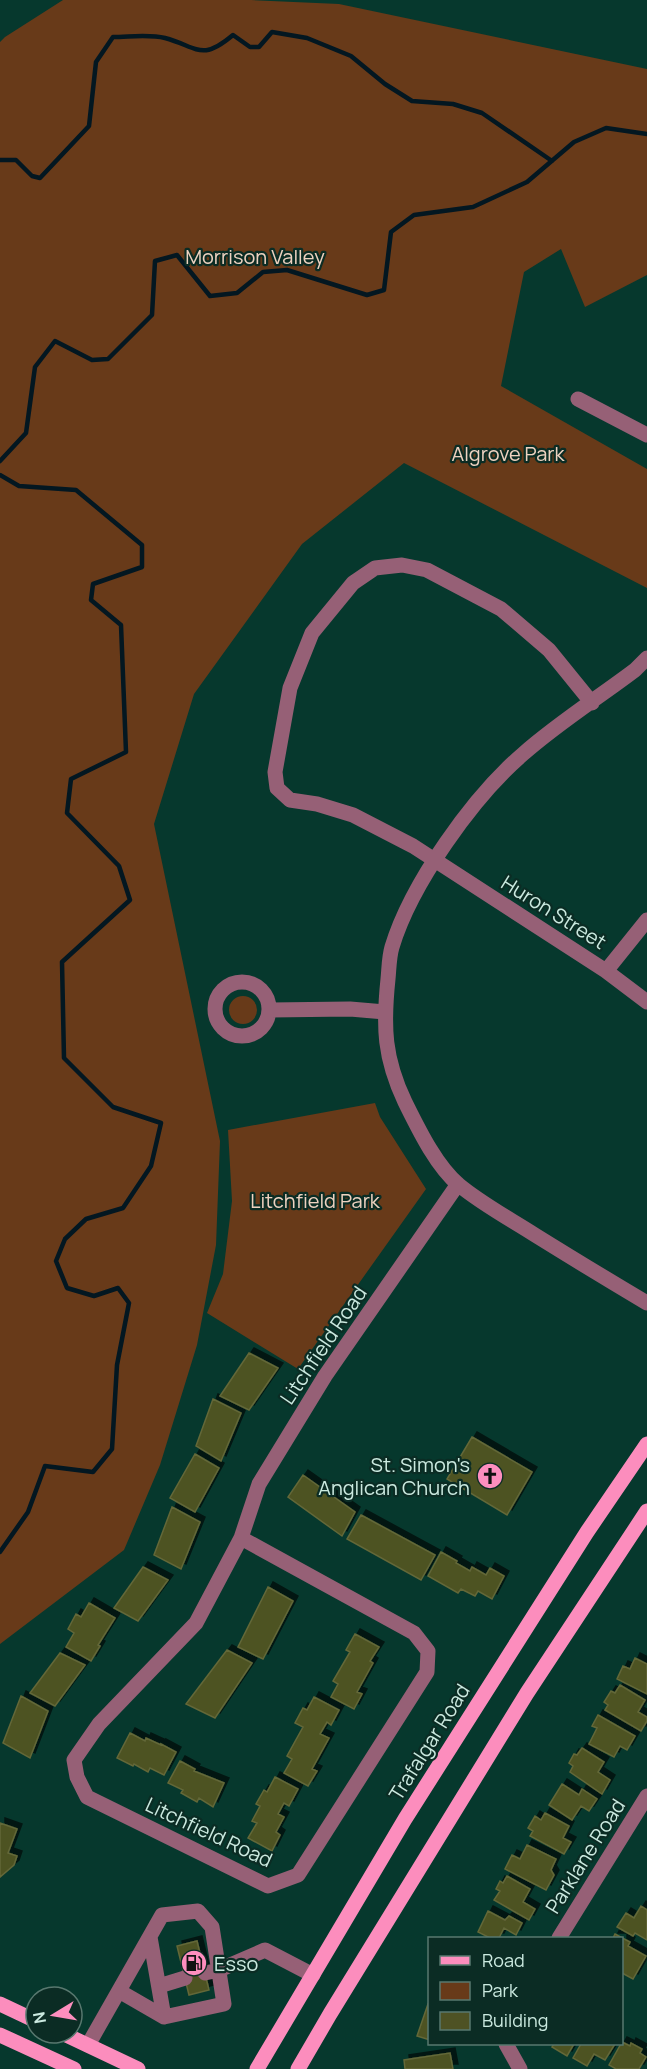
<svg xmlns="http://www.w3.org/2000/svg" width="647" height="2069" font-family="Manrope,sans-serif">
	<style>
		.green { fill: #683a19 }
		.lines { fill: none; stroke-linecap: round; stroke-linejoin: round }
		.stream { stroke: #031721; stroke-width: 4.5 }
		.building { fill: #4e5224; stroke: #636838; stroke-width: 1.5; filter: url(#shadow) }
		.minor { stroke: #966076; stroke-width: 15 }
		.major { stroke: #fc8dbd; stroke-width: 15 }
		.labels { text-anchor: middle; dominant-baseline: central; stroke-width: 4.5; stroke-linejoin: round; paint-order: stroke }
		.park-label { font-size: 20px; fill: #eed2c0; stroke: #0b2c24 }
		.street-label { font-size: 20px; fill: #cbeae0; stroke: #0b2c24 }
		.poi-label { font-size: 20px; fill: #cbeae0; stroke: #0b2c24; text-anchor: end }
	</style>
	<defs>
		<filter id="shadow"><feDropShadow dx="5" dy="-5" stdDeviation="0" flood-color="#0009"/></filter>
	</defs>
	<rect width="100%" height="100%" fill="#06382d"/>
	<!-- green -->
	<path class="green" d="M63,0H251L339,4L647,69V275L585,307L561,249L524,272L501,386L647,469V588L404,463L302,544L194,694L154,824L220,1141L216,1245L197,1345L160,1465L124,1550L0,1644V42L5,37Z
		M229 1010a14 14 0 1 1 28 0a14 14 0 1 1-28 0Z
		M375,1103L380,1117L426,1189L298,1369L207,1313L223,1274L232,1201L228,1130Z"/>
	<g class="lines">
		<!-- stream -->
		<path class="stream" d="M0,160H16L32,176L40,178L89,126L96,62L113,37C129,37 149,34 165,38C198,47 201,62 233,35L250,47H259L272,32L307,38L351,56L385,84L412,101L453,104L482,113L552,161
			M0,461L26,433L35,367L55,341L92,360L108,359L152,315L155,261L177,255L210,296L237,293L263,272L287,270L367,295L384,290L391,232L414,215L473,207L527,182L574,142L606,128L647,134
			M0,475L19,486L76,490L142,545V567L93,584L91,600L121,625L126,752L71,779L67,813L119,866L130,900L62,962L64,1058L113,1107L161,1123L151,1166L123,1208L86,1219L65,1239L56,1261L67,1288L94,1296L118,1288L129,1303L117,1365L112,1449L93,1472L45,1466L28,1512L0,1552"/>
	</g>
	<!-- building -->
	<path class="building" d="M249,1353L278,1368L249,1410L220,1396Z
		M213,1399L241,1413L221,1461L196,1446Z
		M472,1437L532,1472L507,1515L447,1479Z
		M195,1454L219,1468L195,1512L170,1498Z
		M303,1475L355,1512L342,1536L288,1497Z
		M172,1507L200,1522L181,1569L154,1555Z
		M361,1515L435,1555L421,1580L347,1539Z
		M441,1552L457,1561L456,1563L470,1571L472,1567L486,1575L490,1568L504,1576L492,1599L478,1591L475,1596L461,1589L458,1593L428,1576Z
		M143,1567L168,1580L138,1621L114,1608Z
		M268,1587L293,1601L263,1659L238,1647Z
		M89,1603L115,1618L98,1645L100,1646L91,1661L66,1647L74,1633L68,1629L76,1614L81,1617Z
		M355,1634L379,1647L370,1661L373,1663L357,1692L362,1694L354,1709L331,1697L338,1684L333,1681L350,1652L346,1650Z
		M227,1650L252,1663L215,1718L186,1704Z
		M60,1653L85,1665L55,1706L30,1693Z
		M635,1658L647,1664V1694L617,1679L623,1666L630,1669Z
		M620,1685L645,1700L638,1712L647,1717V1721L641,1731L605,1710L608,1705L604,1702L611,1691L615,1693Z
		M21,1696L48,1711L30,1758L3,1743Z
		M314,1697L339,1710L331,1725L327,1722L320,1734L329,1738L312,1769L317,1771L308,1786L284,1773L292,1759L287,1756L303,1727L295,1723L303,1708L307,1710Z
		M598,1715L635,1736L627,1750L620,1746L614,1757L589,1744L597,1728L592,1726Z
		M130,1733L145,1741L146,1738L161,1745V1744L176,1752L164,1775L150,1768L148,1772L134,1764L133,1766L117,1758Z
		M582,1748L604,1762L598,1772L610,1780L602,1794L570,1772L573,1766L569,1763L574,1754L577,1755Z
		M180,1761L195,1769L194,1771L224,1783L213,1807L199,1798L197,1802L181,1793L183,1790L168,1783Z
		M275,1777L298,1789L289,1806L284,1803L278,1814L284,1817L276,1832L280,1835L272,1851L248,1838L257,1823L252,1821L260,1806L256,1804L264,1790L267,1792Z
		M562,1784L579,1795L582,1789L597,1799L589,1811L581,1806L572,1820L549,1805Z
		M545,1813L569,1826L563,1838L571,1842L564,1854L530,1836L533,1831L528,1828L535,1816L541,1820Z
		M0,1823L17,1829L8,1853L17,1856L14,1865L0,1877Z
		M527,1845L556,1859L551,1870L554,1875L546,1890L505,1869L512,1855L520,1859Z
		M507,1876L530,1889L523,1902L535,1909L529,1920L494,1900L500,1891L496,1889L500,1881L503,1883Z
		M641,1906L647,1910V1940L635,1933L633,1936L617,1927L626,1913L634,1918Z
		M488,1911L505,1920L509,1916L522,1923L516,1935L504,1928L499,1938H490L478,1932Z
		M615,1934L630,1942L628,1946L646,1956L633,1979L622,1973V1938H613Z
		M197,1941L209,1990L189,1995L177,1946Z
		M428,2004L430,2005V2040L417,2036Z
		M622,2042L630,2046L631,2043L642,2049L640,2053L646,2057L639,2069H616L609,2065Z
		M554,2044H574L567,2056L552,2047Z
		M581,2044H615L605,2060L594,2054L587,2066L573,2058Z
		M450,2053L453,2069H405L404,2060Z"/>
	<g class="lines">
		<!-- minor -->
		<path class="minor" d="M578,399L647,435
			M647,658L635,670C598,698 558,723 523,754C473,797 411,884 392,947C389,957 389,969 388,979C383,1027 384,1058 405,1102C418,1128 436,1166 459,1185C482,1204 510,1219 535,1235C572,1258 610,1281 647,1303
			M592,703L549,650L501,609L427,570L402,565L375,568L353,583L312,633L290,688L275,772L277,788L290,800L317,804L353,815L413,846L606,971L647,1002
			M606,971L647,920
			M215 1009a27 27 0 1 1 54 0a27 27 0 1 1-54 0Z
			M270,1010L350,1009L385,1012
			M241,1538L414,1633L428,1651L427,1672L298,1875L268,1886L87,1797L77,1777L74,1760L99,1724L196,1623L241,1538L259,1484L325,1376L458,1184
			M150,1937L164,2017
			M559,1938L647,1796
			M205,1973L219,1970L265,1950L313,1975
			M159,1986L185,1978
			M506,2044L520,2069
			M88,2045L162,1915L198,1911L212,1927L224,2004L164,2017L119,1991"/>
		<!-- major -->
		<path class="major" d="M0,2004L36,2021
			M62,2033L138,2069
			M0,2035L74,2069
			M257,2069L405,1819L587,1532L647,1444
			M298,2069L330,2014L527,1693L647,1511"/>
	</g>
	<!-- icons -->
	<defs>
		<g id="church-disc" transform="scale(1.35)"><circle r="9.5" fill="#fd8ebe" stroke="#0b2c24"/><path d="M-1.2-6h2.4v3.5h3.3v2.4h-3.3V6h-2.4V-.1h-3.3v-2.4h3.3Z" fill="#111"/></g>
		<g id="fuel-disc" transform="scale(1.35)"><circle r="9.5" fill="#fd8ebe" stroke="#0b2c24"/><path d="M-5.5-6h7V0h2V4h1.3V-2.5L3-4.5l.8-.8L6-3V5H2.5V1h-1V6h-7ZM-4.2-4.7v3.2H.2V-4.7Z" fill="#111"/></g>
	</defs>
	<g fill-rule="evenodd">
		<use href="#church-disc" x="490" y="1476"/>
		<use href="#fuel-disc" x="194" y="1963"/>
	</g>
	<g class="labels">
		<!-- park labels -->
		<g class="park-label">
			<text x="255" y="256">Morrison Valley</text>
			<text x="508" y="453">Algrove Park</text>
			<text x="315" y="1200">Litchfield Park</text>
		</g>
		<!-- street labels -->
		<g class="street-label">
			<text transform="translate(554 912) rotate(32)">Huron Street</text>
			<text transform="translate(323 1345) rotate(-56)">Litchfield Road</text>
			<text transform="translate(429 1742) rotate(-58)">Trafalgar Road</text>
			<text transform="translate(209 1832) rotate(25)">Litchfield Road</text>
			<text transform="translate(585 1856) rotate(-58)">Parklane Road</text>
		</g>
		<!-- poi labels -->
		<g class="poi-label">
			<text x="470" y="1464">St. Simon's<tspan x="470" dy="23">Anglican Church</tspan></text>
			<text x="214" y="1963" text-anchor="start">Esso</text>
		</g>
	</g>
	<!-- legend -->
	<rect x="428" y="1937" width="195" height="108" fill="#0b2c24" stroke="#58786f" stroke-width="1.5"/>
	<rect x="440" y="1956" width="30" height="9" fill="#fc8dbd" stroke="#58786f" stroke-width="1.5"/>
	<text x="482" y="1967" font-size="18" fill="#cbeae0">Road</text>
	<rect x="440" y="1982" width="30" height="18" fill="#683a19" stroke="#58786f" stroke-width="1.5"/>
	<text x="482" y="1997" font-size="18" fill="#cbeae0">Park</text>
	<rect x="440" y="2012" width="30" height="18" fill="#4e5224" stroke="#58786f" stroke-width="1.5"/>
	<text x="482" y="2027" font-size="18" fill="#cbeae0">Building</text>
	<!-- north arrow -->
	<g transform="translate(54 2015) rotate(259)"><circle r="28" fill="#0b2c24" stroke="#58786f" stroke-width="1.5"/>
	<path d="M0-4.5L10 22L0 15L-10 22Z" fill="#fd8ebe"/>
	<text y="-9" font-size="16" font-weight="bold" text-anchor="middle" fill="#cbeae0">N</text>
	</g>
</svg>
